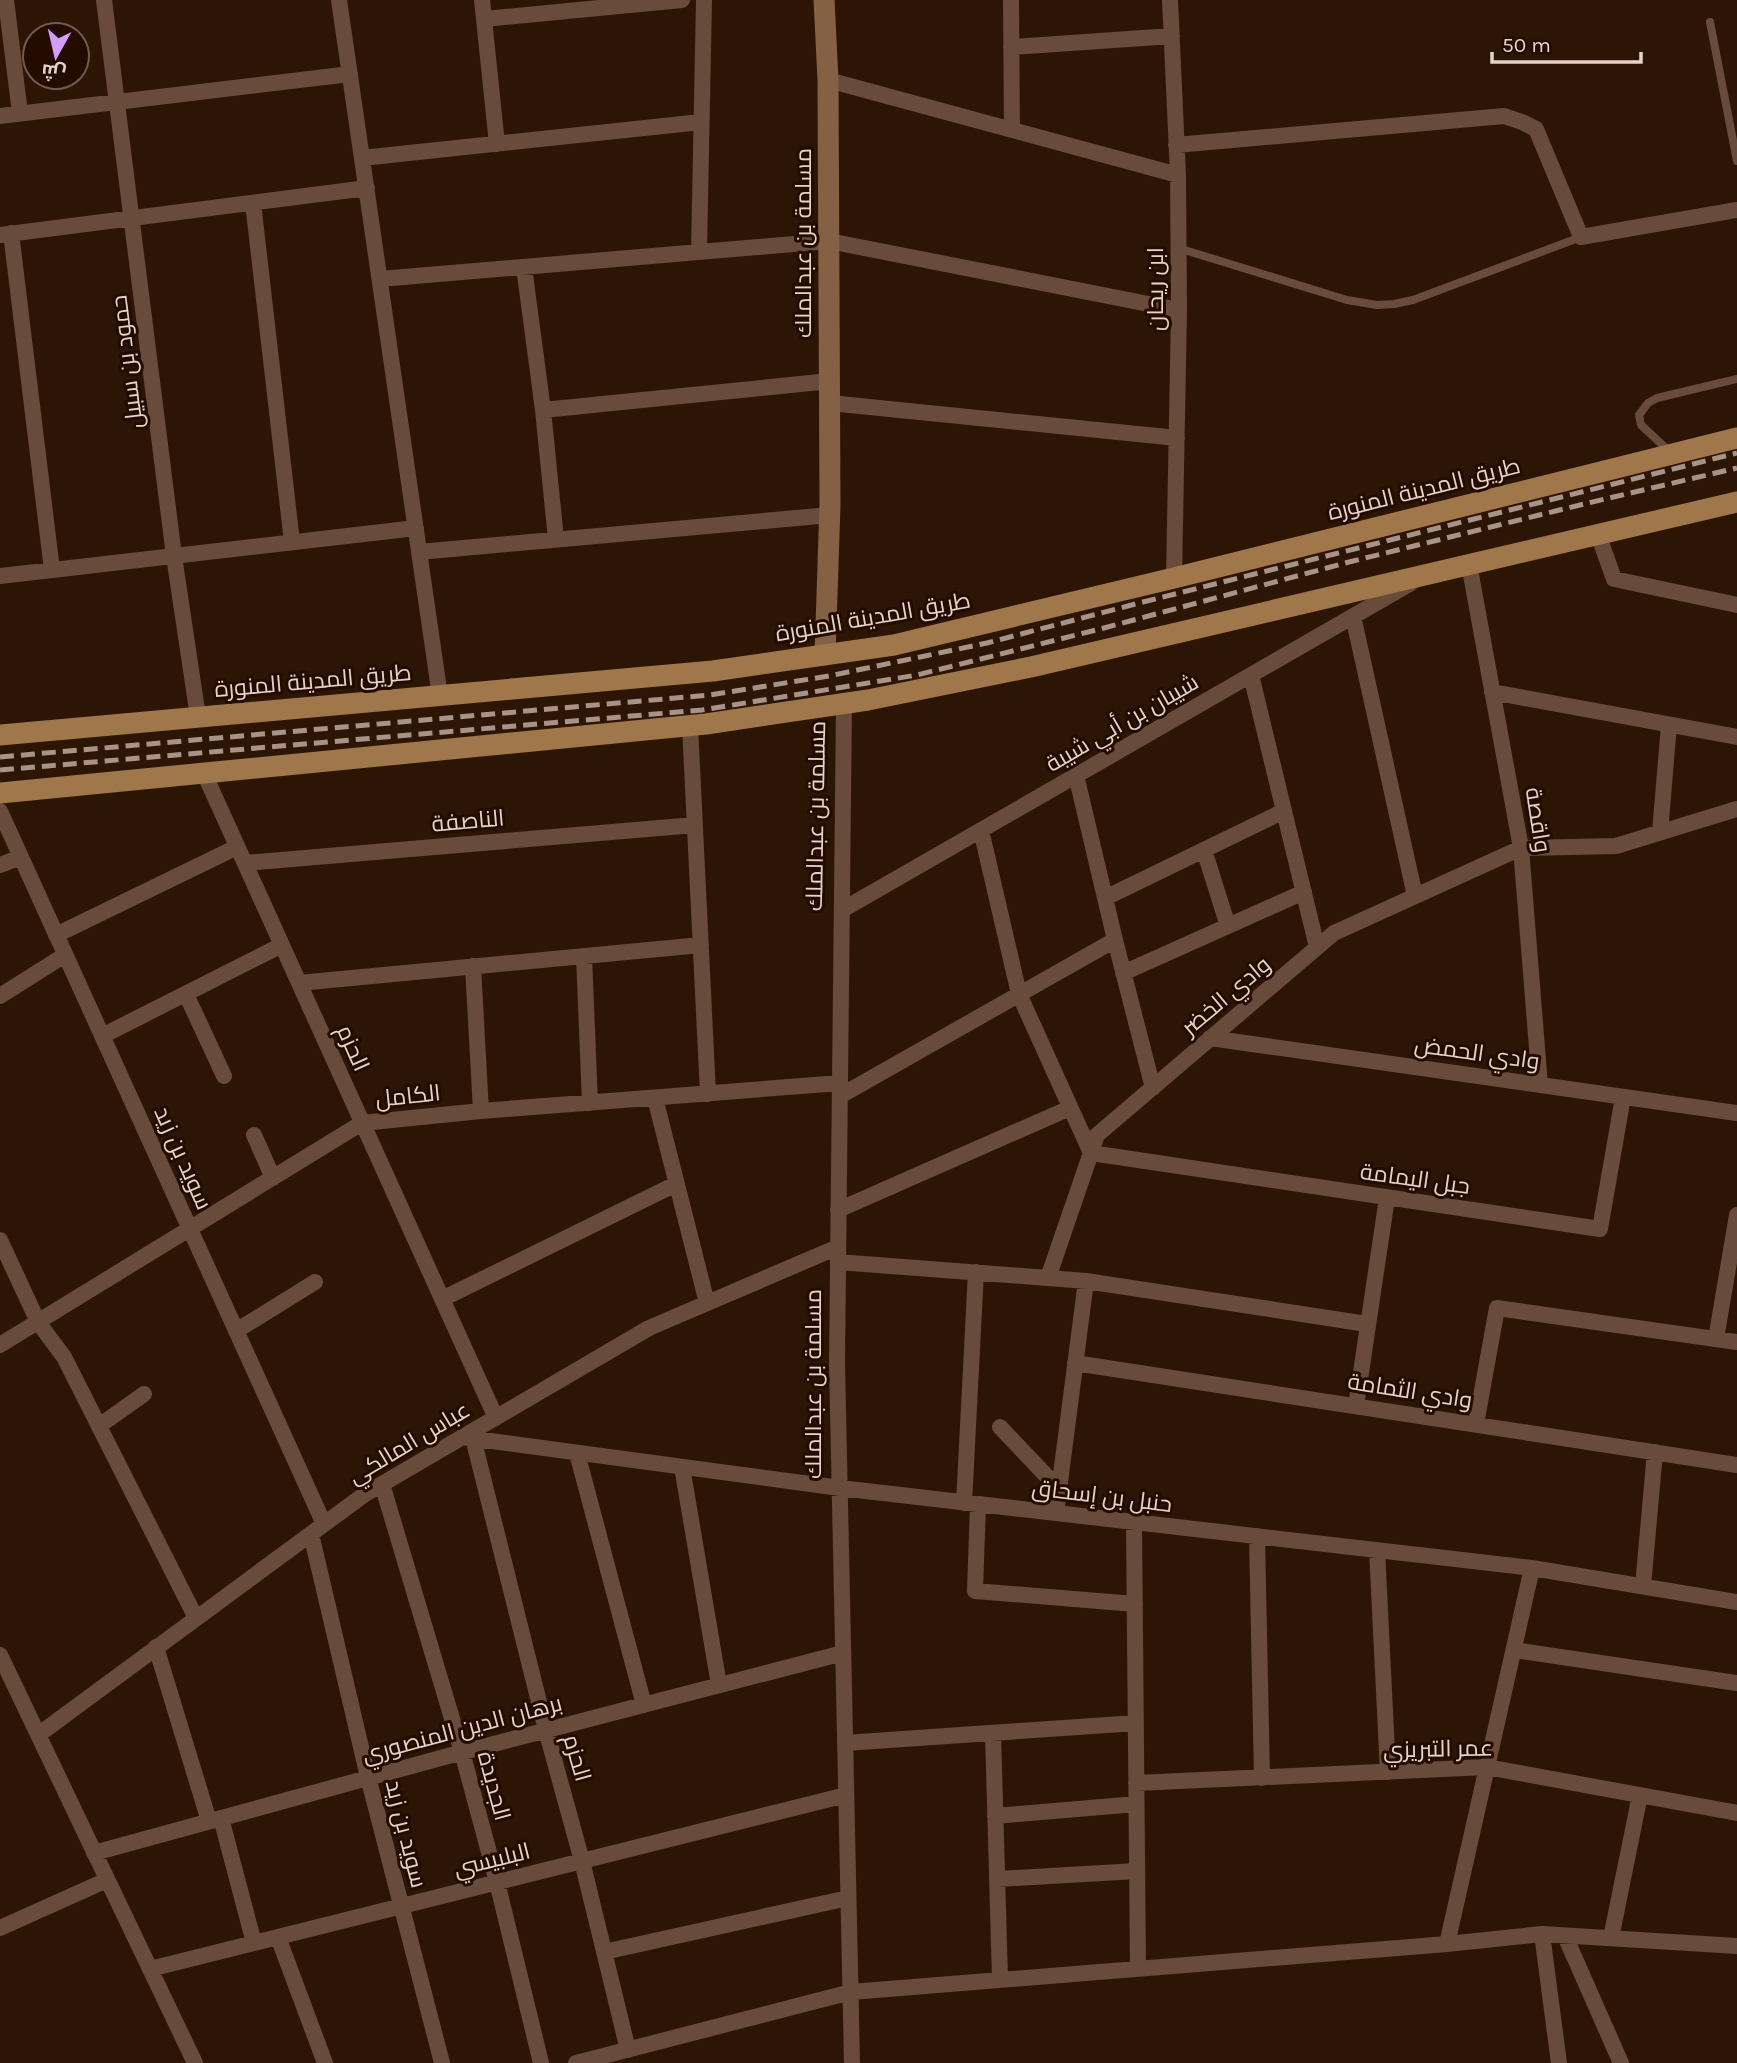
<svg xmlns="http://www.w3.org/2000/svg" width="1737" height="2063" font-family="Karla,Cairo,sans-serif">
	<style>
		.lines { fill: none; stroke-linecap: round; stroke-linejoin: round }
		.lane { stroke: #684b3a; stroke-width: 8 }
		.street { stroke: #684b3a; stroke-width: 16 }
		.secondary { stroke: #846142; stroke-width: 21 }
		.primary { stroke: #a0774a; stroke-width: 21 }
		.rail { stroke: #a79387; stroke-width: 5; stroke-dasharray: 14 7; stroke-linecap: butt }
		.labels { text-anchor: middle; dominant-baseline: central; stroke-width: 6; stroke-linejoin: round; paint-order: stroke }
		.street-label { font-size: 23px; fill: #e5d3c9; stroke: #230b00 }
	</style>
	<rect width="100%" height="100%" fill="#2d1505"/>
	<g class="lines">
		<!-- lane -->
		<path class="lane" d="M1710,22L1737,161
			M1178,248L1347,300L1377,305L1394,304L1413,300L1581,237
			M1670,452L1641,425L1639,415L1648,403L1657,398L1737,379"/>
		<!-- street -->
		<path class="street" d="M6,0L20,113
			M104,0L174,556L198,717
			M339,0L440,696
			M482,0L497,144
			M1011,0L1012,130
			M1170,0L1178,175L1179,310L1174,578
			M484,19L682,0
			M1011,47L1172,36
			M828,80L1178,175
			M0,116L350,74
			M1176,145L1504,116L1522,122L1536,129L1581,237L1737,210
			M362,158L701,122
			M253,203L292,542
			M11,233L52,570
			M0,235L367,188
			M699,252L704,0
			M524,267L543,410L556,539
			M380,279L829,241L1179,310
			M830,403L1177,438
			M543,410L830,381
			M1598,534L1614,579L1737,605
			M419,552L830,515
			M1469,564L1521,848L1540,1085
			M0,576L416,528
			M1353,616L1415,896
			M1251,675L1317,947
			M1492,692L1737,737
			M844,704L837,1363L852,2063
			M690,726L708,1094
			M204,773L496,1418
			M1076,775L1115,940L1153,1088
			M0,811L324,1524
			M981,830L1019,994L1091,1153L1600,1229L1623,1097
			M1660,832L1669,725
			M1204,850L1228,926
			M245,863L695,825
			M0,865L21,857
			M1105,898L1284,811
			M842,910L1411,583
			M56,935L237,847
			M584,956L590,1103
			M473,966L481,1111
			M1123,973L1304,892
			M299,983L701,945
			M186,994L224,1076
			M0,996L65,955
			M102,1036L282,945
			M1210,1038L1737,1113
			M840,1096L1115,940
			M655,1098L707,1303
			M254,1135L273,1178
			M838,1210L1070,1108
			M0,1240L38,1322L64,1357L196,1618
			M838,1262L1048,1278L1097,1135L1334,933L1521,848L1616,846L1737,809
			M1048,1278L1086,1281L1367,1324
			M442,1299L676,1184
			M236,1331L315,1282
			M1716,1339L1737,1215
			M0,1345L362,1123L481,1111L840,1083
			M1075,1363L1737,1465
			M1356,1406L1387,1198
			M1476,1424L1497,1308L1737,1342
			M99,1426L144,1394
			M1000,1427L1059,1489
			M462,1437L840,1488L1532,1568L1737,1602
			M473,1438L546,1730L582,1861L628,2050
			M577,1453L644,1705
			M682,1467L719,1685
			M382,1484L462,1752L497,1882L541,2063
			M964,1503L976,1272
			M978,1504L975,1591L1135,1604
			M1056,1513L1086,1281
			M1134,1522L1138,1969
			M311,1534L368,1777L442,2063
			M1257,1536L1262,1778
			M1377,1550L1388,1772
			M1643,1586L1655,1452
			M156,1647L209,1821
			M1514,1650L1737,1683
			M0,1655L195,2063
			M993,1733L1000,1980
			M38,1735L365,1494L649,1328L838,1247
			M845,1743L1136,1723
			M1136,1783L1487,1767L1737,1813
			M995,1816L1136,1804
			M221,1818L254,1943
			M94,1853L448,1756L843,1653
			M997,1879L1137,1871
			M0,1928L107,1880
			M1542,1934L1559,2063
			M1565,1936L1621,2063
			M278,1937L325,2063
			M1611,1938L1640,1795
			M1447,1944L1532,1568
			M604,1952L848,1898
			M150,1969L846,1795
			M576,2063L851,1992L1447,1944L1542,1934L1737,1946"/>
		<!-- secondary -->
		<path class="secondary" d="M824,0L828,80L830,505L825,655"/>
		<!-- primary -->
		<path class="primary" d="M0,735L713,671L894,645L1174,578L1737,438
			M0,793L706,724L868,700L1031,667L1737,502"/>
		<!-- rail -->
		<path class="rail" d="M0,757L710,695L829,676L987,643L1143,602L1737,453
			M0,770L702,710L917,675L1104,628L1349,562L1588,503L1737,468"/>
	</g>
	<g class="labels">
		<!-- street labels -->
		<g class="street-label">
			<text transform="translate(803 243) rotate(-90)">مسلمة بن عبدالملك</text>
			<text transform="translate(1155 289) rotate(-90)">ابن ريحان</text>
			<text transform="translate(127 362) rotate(-97)">حمود بن سبيل</text>
			<text transform="translate(1424 489) rotate(-14)">طريق المدينة المنورة</text>
			<text transform="translate(873 617) rotate(-10)">طريق المدينة المنورة</text>
			<text transform="translate(313 681) rotate(-5)">طريق المدينة المنورة</text>
			<text transform="translate(1122 723) rotate(-30)">شيبان بن أبي شيبة</text>
			<text transform="translate(816 816) rotate(-89)">مسلمة بن عبدالملك</text>
			<text transform="translate(1538 820) rotate(81)">واقصة</text>
			<text transform="translate(468 821) rotate(-5)">الناصفة</text>
			<text transform="translate(1226 996) rotate(-40)">وادي الخضر</text>
			<text transform="translate(353 1048) rotate(66)">الحزم</text>
			<text transform="translate(1477 1053) rotate(8)">وادي الحمض</text>
			<text transform="translate(408 1096) rotate(-6)">الكامل</text>
			<text transform="translate(183 1158) rotate(66)">سويد بن زيد</text>
			<text transform="translate(1415 1179) rotate(8)">جبل اليمامة</text>
			<text transform="translate(813 1384) rotate(-90)">مسلمة بن عبدالملك</text>
			<text transform="translate(1410 1391) rotate(9)">وادي الثمامة</text>
			<text transform="translate(409 1443) rotate(-31)">عباس المالكي</text>
			<text transform="translate(1102 1496) rotate(7)">حنبل بن إسحاق</text>
			<text transform="translate(462 1729) rotate(-15)">برهان الدين المنصوري</text>
			<text transform="translate(1438 1749) rotate(-1)">عمر التبريزي</text>
			<text transform="translate(577 1758) rotate(74)">الحزم</text>
			<text transform="translate(494 1786) rotate(75)">الجديدة</text>
			<text transform="translate(406 1834) rotate(76)">سويد بن زيد</text>
			<text transform="translate(492 1860) rotate(-14)">البلبيسي</text>
		</g>
	</g>
	<!-- north arrow -->
	<g transform="translate(56 56) rotate(188)"><circle r="33" fill="#230b00" stroke="#715b50" stroke-width="2"/>
	<path d="M0-5L12 26L0 18L-12 26Z" fill="#d39cfd"/>
	<text y="-10" font-size="19" font-weight="bold" text-anchor="middle" fill="#e5d3c9">ش</text>
	</g>
	<!-- scale -->
	<path d="M1492 52v10h149v-10" fill="none" stroke="#e5d3c9" stroke-width="3.5"/>
	<text x="1502" y="52" font-size="21" fill="#e5d3c9" stroke="#230b00" stroke-width="5" paint-order="stroke">50 m</text>
</svg>
